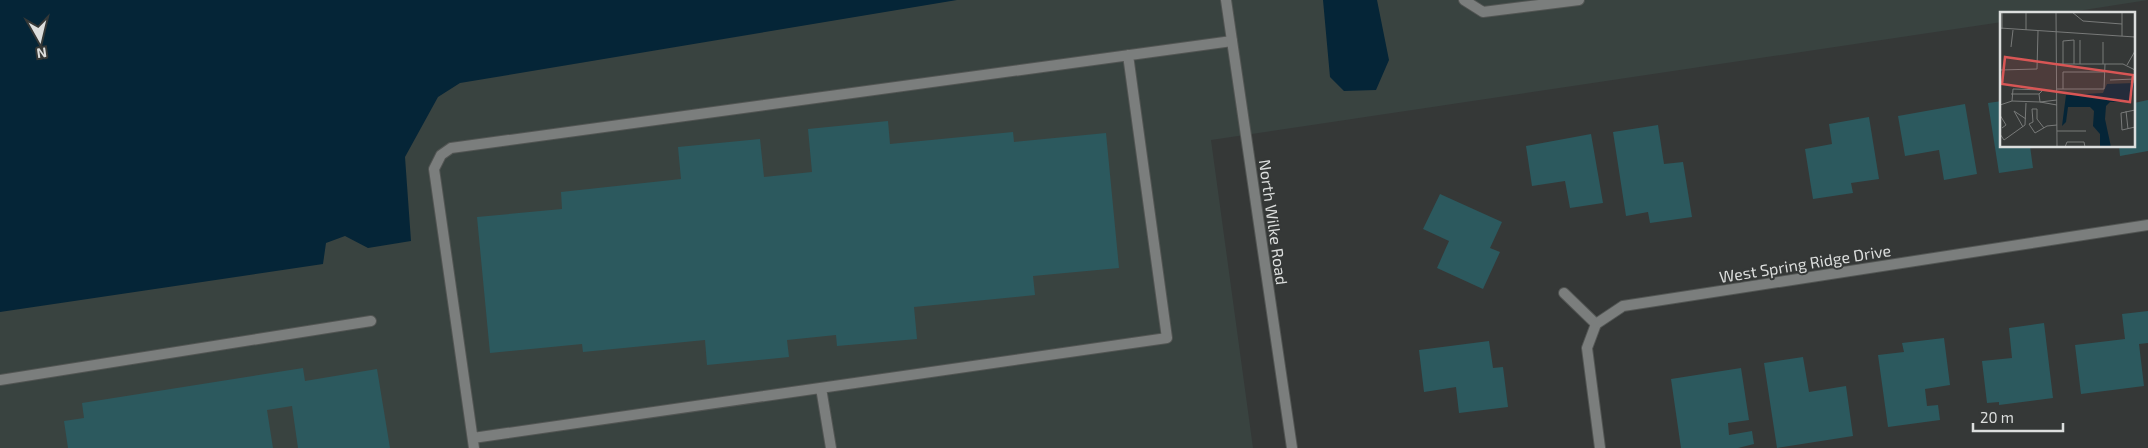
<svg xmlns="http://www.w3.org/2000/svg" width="2148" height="448" font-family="'Exo 2',sans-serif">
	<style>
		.built { fill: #394340 }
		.water { fill: #052537 }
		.building { fill: #2c595e }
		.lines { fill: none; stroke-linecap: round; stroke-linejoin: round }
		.service-casing { stroke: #525553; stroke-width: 12 }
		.minor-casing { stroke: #525553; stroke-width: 12 }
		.tertiary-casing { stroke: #525553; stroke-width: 12 }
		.service { stroke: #7b7e7d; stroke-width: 10 }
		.minor { stroke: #7b7e7d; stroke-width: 10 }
		.tertiary { stroke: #7b7e7d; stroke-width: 10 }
		.labels { text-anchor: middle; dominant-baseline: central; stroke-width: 4; stroke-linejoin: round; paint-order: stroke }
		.street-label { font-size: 16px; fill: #dcdedd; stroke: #353837 }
		.inset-road { fill: none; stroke: #787a79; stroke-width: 1 }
		.view { fill: #d85655; fill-opacity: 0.15; stroke: #d85655; stroke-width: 2.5 }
		.inset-edge { fill: none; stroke: #dcdedd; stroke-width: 2.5 }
	</style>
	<rect width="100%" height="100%" fill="#353837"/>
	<!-- built -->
	<path class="built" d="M0,0H2148L2058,14H2002V22L1211,140L1253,448H0Z"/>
	<!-- water -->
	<path class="water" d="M0,0H957L460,83L438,97L405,157L411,241L368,248L345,236L326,243L323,264L0,312Z
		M1323,0H1377L1389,60L1376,90L1344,91L1330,77Z"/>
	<!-- building -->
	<path class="building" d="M2148,100V151L2120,156L2119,146H2134V103Z
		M2002,101V146H2030L2033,168L1999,173L1988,103Z
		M1965,104L1977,174L1944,180L1939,150L1905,156L1898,116Z
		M1869,117L1879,179L1851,183L1853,193L1813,199L1805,149L1832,144L1829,124Z
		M888,121L890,144L1013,132L1014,142L1106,133L1119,268L1033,276L1035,295L914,307L917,339L837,346L836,335L787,340L789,357L707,365L705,340L583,352L582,344L490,353L477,217L562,209L561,192L681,179L678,147L760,139L764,177L812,172L808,129Z
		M1658,125L1664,164L1683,162L1692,217L1650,223L1648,212L1626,216L1613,132Z
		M1591,134L1603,203L1570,208L1565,181L1532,186L1526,146Z
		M1440,194L1502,222L1490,248L1500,252L1483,289L1437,268L1449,241L1423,229Z
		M2148,311V343L2139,344L2144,386L2081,394L2075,345L2125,339L2122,314Z
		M2044,323L2053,398L1999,405V402L1987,403L1982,361L2012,358L2009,328Z
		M1944,338L1950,385L1925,389L1927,406L1938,405L1940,420L1888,427L1878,355L1904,352L1902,343Z
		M1489,341L1493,368L1503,367L1508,407L1459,413L1456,387L1424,392L1419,350Z
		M1803,357L1809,392L1846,386L1853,436L1777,448L1764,363Z
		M303,368L305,381L377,369L390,448H298L292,406L267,410L273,448H68L64,421L84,418L82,403Z
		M1741,368L1749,420L1728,423L1729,435L1752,431L1754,444L1738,448H1681L1671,379Z"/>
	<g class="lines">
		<!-- service casing -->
		<g class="service-casing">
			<path id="service" d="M1464,0L1483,12L1579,0
				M1564,293L1596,324
				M0,380L371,321
				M821,388L831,448
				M473,438L1167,338L1128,55
				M474,448L434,169L441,155L451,148L1232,41"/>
		</g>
		<!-- minor casing -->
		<g class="minor-casing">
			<path id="minor" d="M1600,448L1587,348L1596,324L1623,306L2148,225"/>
		</g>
		<!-- tertiary casing -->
		<g class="tertiary-casing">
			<path id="tertiary" d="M1226,0L1292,448"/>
		</g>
		<!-- service -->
		<use href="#service" class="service"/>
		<!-- minor -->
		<use href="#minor" class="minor"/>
		<!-- tertiary -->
		<use href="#tertiary" class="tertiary"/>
	</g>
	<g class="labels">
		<!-- street labels -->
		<g class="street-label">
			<text transform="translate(1274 222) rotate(82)">North Wilke Road</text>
			<text transform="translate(1805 263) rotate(-9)">West Spring Ridge Drive</text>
		</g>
	</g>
	<!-- overview -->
	<g transform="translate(2000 12)">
		<rect width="135" height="135" fill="#353837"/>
		<path d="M135,71L130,90H110L106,94L105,107L111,135H100V122L93,114L94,99L90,95H68L66,110L62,114L66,83L103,81L107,72Z" fill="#052537"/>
		<path class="inset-road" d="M2,0V17M56,0L57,135M72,0L83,9L122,12M0,16L135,25M26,18V0M122,24V0M80,28V52M103,30V52M11,35L13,18M56,52H123L135,58M63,52V29L74,28V52M127,53L135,39M0,58L37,57L38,19M110,68L135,67M57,77H104L105,52M63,77V60H105M11,82H39M57,88L40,90L57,93M0,93L12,89L40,90L39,82L43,78L13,77L12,89M135,98L121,101L122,118L135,115M126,99L128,117M0,103L6,113L2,116M29,112L33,110L32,97H37V107L44,116M29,112L35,121L47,114L57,113M23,115L14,99L26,107M57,119H86M0,122L4,128L25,113L26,91M65,135L67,130H84L85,135"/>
		<path class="view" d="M5,45L133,63L130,90L2,72Z"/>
		<rect width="135" height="135" class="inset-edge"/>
	</g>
	<!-- north arrow -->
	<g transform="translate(40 40) rotate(172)" stroke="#353837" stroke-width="4" paint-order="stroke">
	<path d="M0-4L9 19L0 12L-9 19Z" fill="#dcdedd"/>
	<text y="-8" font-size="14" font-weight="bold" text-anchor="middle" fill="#dcdedd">N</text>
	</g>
	<!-- scale -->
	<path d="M1973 423v8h90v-8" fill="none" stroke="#dcdedd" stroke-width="2.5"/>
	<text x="1980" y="423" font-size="15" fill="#dcdedd" stroke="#353837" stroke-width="4" paint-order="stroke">20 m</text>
</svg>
